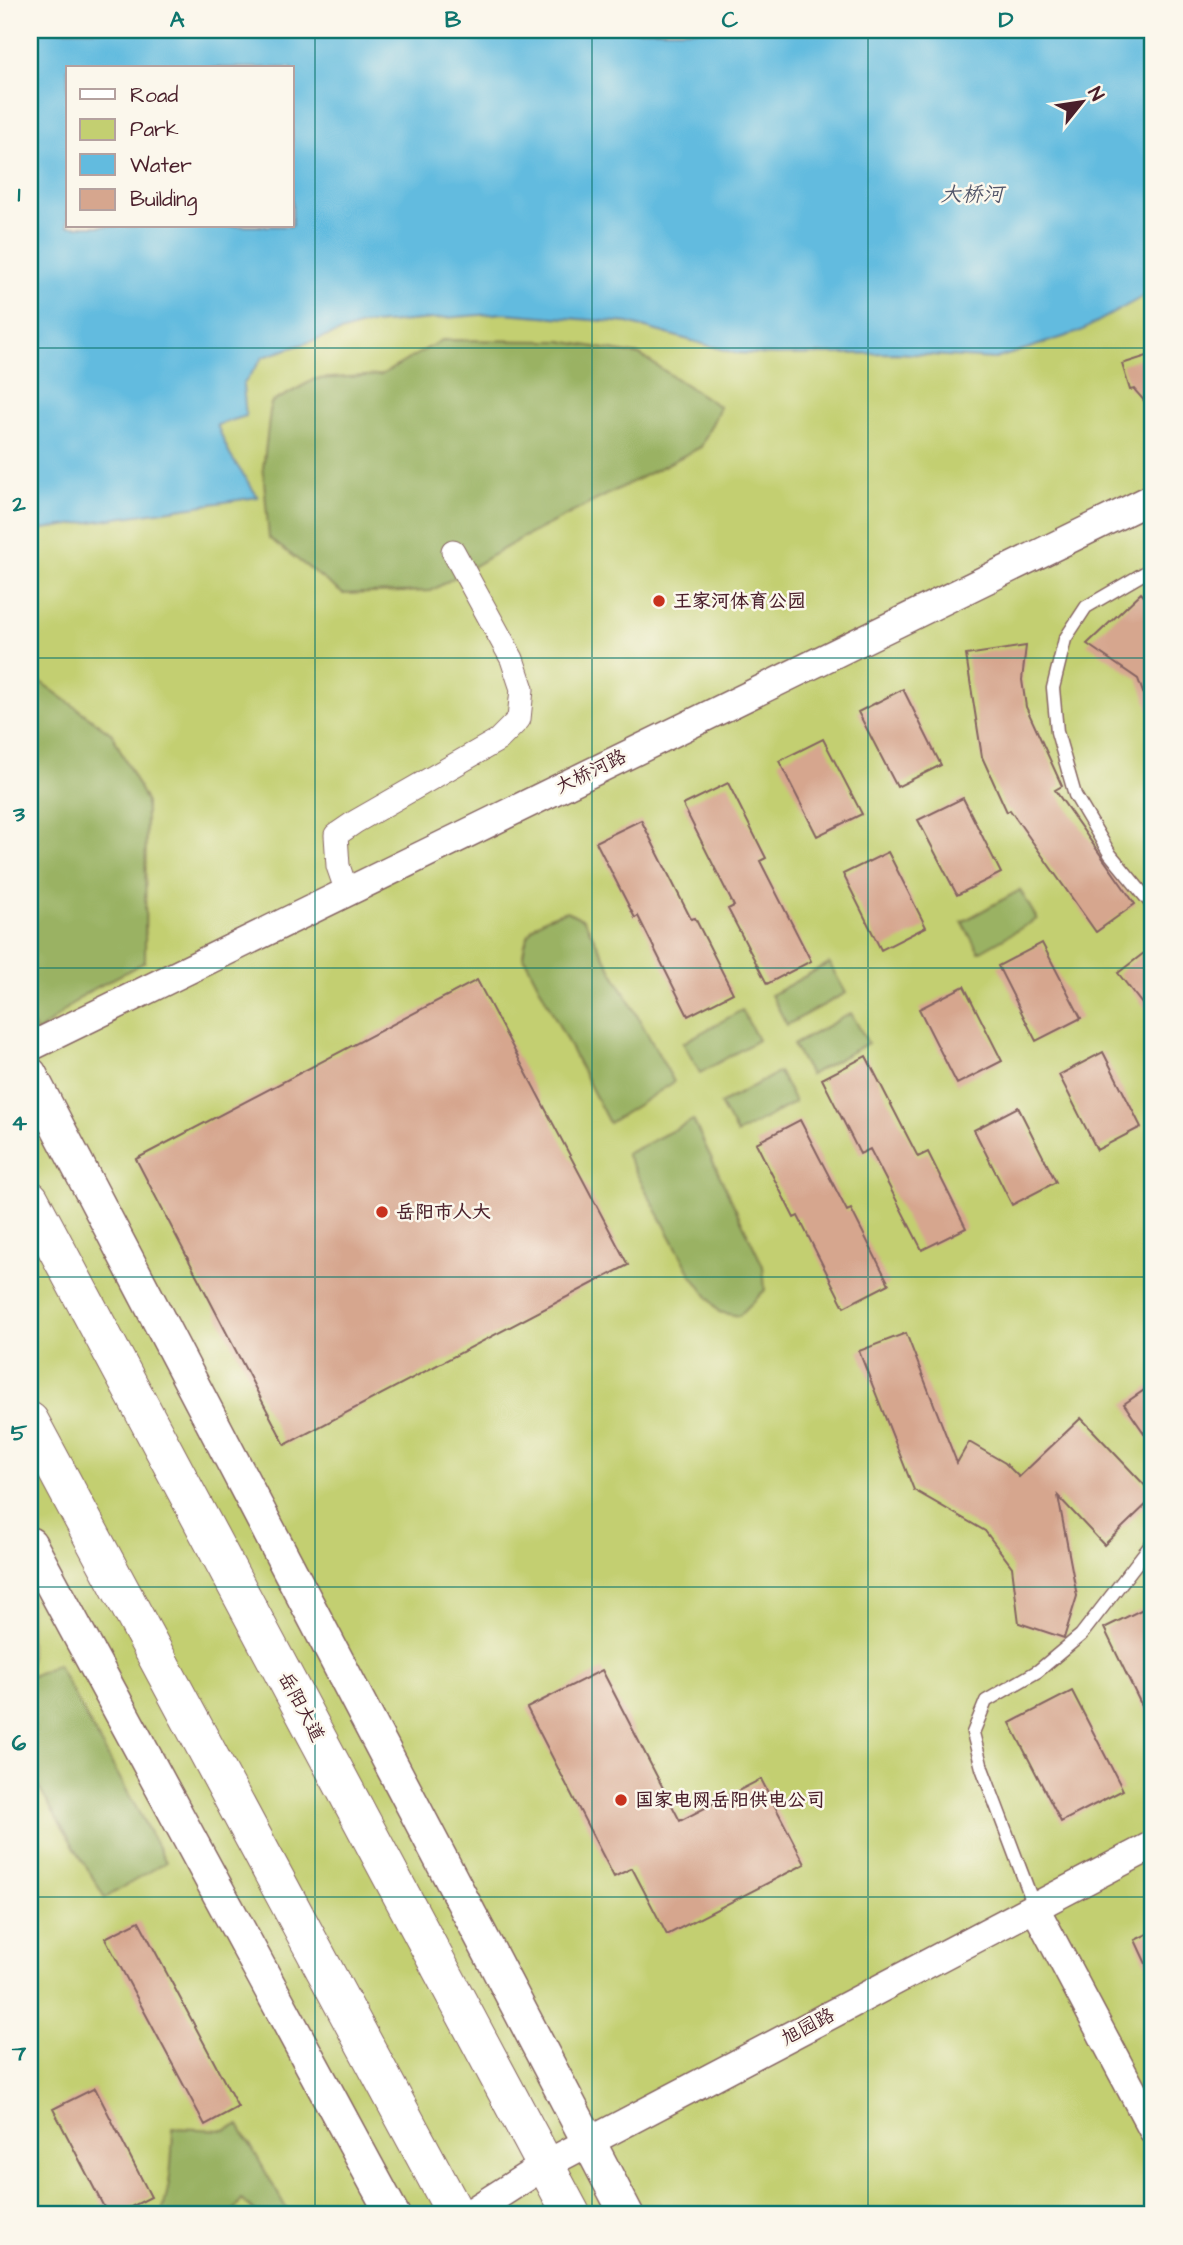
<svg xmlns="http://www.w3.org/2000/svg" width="1183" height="2245" font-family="'Architects Daughter','LXGW WenKai TC',sans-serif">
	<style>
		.green { fill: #c3cf71; stroke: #86774e; stroke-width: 2; fill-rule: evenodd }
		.forest { fill: #9ab263; stroke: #726847; stroke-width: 2 }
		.water { fill: #62bbdf; stroke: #566d85; stroke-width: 2; fill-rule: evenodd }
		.building { fill: #d6a68e }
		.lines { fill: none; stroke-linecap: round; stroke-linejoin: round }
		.service-casing { stroke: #856462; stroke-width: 15 }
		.minor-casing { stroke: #856462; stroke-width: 25 }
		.tertiary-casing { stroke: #856462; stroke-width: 31 }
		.secondary-casing { stroke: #856462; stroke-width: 36 }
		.primary-casing { stroke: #856462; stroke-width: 39 }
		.service { stroke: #fff; stroke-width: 12 }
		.minor { stroke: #fff; stroke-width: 23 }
		.tertiary { stroke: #fff; stroke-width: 28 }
		.secondary { stroke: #fff; stroke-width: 33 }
		.primary { stroke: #fff; stroke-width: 37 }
		.grid { fill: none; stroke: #0f766e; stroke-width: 2; stroke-opacity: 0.55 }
		.poi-dot { fill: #c8321e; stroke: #fbf7ec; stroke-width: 2.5 }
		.labels { text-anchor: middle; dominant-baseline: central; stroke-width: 5; stroke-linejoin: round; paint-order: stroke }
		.poi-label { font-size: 19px; font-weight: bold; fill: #4a1f2b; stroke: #fbf7ec; text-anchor: start }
		.street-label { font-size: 19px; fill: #4a1f2b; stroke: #fbf7ec }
		.water-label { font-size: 21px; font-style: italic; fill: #52566a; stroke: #fbf7ec }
		.neatline { fill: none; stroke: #0f766e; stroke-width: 2.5 }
		.grid-label { font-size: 23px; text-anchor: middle; font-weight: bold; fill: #0f766e }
	</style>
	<rect width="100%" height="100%" fill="#fbf7ec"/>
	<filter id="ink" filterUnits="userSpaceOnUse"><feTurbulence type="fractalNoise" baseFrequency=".0143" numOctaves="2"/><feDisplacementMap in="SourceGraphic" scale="14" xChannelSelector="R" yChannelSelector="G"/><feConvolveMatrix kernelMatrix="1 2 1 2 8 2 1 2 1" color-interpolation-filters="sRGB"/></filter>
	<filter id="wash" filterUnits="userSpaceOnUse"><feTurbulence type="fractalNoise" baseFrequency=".00686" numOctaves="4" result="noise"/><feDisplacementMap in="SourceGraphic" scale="28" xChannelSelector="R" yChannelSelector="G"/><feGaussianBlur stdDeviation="1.57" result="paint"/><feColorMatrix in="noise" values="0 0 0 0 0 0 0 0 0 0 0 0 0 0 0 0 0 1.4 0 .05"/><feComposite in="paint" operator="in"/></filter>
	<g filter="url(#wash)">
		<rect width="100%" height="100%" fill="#f2e3c7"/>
		<!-- green -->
		<path class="green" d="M30,30H1153V2215H30ZM68,68H292V226H68Z"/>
		<!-- forest -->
		<path class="forest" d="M442,340L561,341L640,355L720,407L701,447L524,537L431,591L343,594L269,538L263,469L271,403L315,379L381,375Z
			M30,674L112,734L146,801L145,962L86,993L37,1033L30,1019Z
			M1020,890L1037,919L979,952L962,922Z
			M567,911L584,920L674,1082L609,1123L523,955C527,925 539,919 567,911Z
			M829,963L846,993L787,1025L771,995Z
			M742,1010L758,1040L700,1073L683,1043Z
			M851,1013L868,1043L810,1075L793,1045Z
			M779,1072L795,1102L737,1134L720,1104Z
			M693,1120L763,1266L765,1290L739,1316L719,1312L691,1274L626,1154Z
			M57,1664L166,1862L105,1898L37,1785L30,1780V1677Z
			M239,2125L290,2215H259L242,2200L231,2215H161C171,2187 172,2158 173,2128L225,2130Z"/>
		<!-- water -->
		<path class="water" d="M30,30H1153V291L1079,332L995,359L896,353L777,355L735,353L628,323L504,313L362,325L263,357L243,385L246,416L217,425L230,455L258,497L30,531ZM68,68H292V226H68Z"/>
		<g id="blocks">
			<!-- building -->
			<path class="building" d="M1153,354V411L1134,389L1130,390L1122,364Z
				M1141,593L1153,606L1152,717L1138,679L1087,644Z
				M1026,646L1022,680L1026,707L1062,786L1055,790L1135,904L1096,932L1010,810L1007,812L982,757L966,655Z
				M903,689L941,765L897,787L858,712Z
				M823,739L862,814L817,836L779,761Z
				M728,783L766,858L760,861L811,961L767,984L728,909L734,906L683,805Z
				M963,798L1001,873L957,895L918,820Z
				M641,820L691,919L695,918L733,993L688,1016L638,916L635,918L596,842Z
				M888,852L926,927L881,950L843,874Z
				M1042,943L1081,1018L1036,1041L998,966Z
				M1153,946V1018L1118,973Z
				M477,980L628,1265L285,1445L136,1159Z
				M964,986L1002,1061L957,1084L919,1009Z
				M1103,1052L1141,1127L1097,1150L1059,1075Z
				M866,1056L918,1157L928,1152L966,1228L922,1250L870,1149L860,1154L822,1079Z
				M1018,1107L1056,1182L1012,1205L974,1130Z
				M800,1120L847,1211L851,1209L889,1284L844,1307L798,1216L794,1218L756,1143Z
				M906,1333L957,1463L969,1442L1005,1463L1019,1477L1081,1418L1153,1494V1498L1104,1545L1058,1496L1077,1596L1064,1638L1019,1623L1012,1567L985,1531L914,1490L859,1351Z
				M1153,1384V1446L1124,1404Z
				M1153,1604V1729L1104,1628Z
				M602,1670L680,1821L761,1779L805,1864L667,1935L632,1868L614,1877L527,1708Z
				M1072,1691L1123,1790L1061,1822L1010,1723Z
				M139,1921L238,2107L205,2125L105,1938Z
				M1153,1931V1979L1135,1940Z
				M95,2088L151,2197L115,2215H108L53,2109Z"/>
		</g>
	</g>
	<g filter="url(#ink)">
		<use href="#blocks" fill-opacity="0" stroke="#856462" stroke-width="2"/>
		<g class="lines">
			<!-- service casing -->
			<g class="service-casing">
				<path id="service" d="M1153,568L1086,607L1065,639L1053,688L1057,732L1075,795L1110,854L1153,906
					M1035,1908L982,1768L973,1733L986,1701L1038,1671L1081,1635L1153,1542"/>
			</g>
			<!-- minor casing -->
			<g class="minor-casing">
				<path id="minor" d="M347,892L338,866L336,835L355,822L498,740L519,719L522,689L512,659L453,551"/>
			</g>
			<!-- tertiary casing -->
			<g class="tertiary-casing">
				<path id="tertiary" d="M30,1047L1153,498
					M1035,1908L1153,2130
					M467,2215L545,2165L1153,1845"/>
			</g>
			<!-- secondary casing -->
			<g class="secondary-casing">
				<path id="secondary" d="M30,1074L627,2215
					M30,1544L393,2215"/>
			</g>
			<!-- primary casing -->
			<g class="primary-casing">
				<path id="primary" d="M30,1199L572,2215
					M30,1421L456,2215"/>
			</g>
			<!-- service -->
			<use href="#service" class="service"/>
			<!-- minor -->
			<use href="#minor" class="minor"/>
			<!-- tertiary -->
			<use href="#tertiary" class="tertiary"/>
			<!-- secondary -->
			<use href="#secondary" class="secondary"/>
			<!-- primary -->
			<use href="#primary" class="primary"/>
		</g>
	</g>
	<!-- grid -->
	<path class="grid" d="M315,30V2215M592,30V2215M868,30V2215M30,348H1153M30,658H1153M30,968H1153M30,1277H1153M30,1587H1153M30,1897H1153"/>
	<!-- markers -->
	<g class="poi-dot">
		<circle cx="659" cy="601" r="7"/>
		<circle cx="382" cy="1212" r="7"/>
		<circle cx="621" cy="1800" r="7"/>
	</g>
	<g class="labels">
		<!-- poi labels -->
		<g class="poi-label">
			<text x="673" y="601">王家河体育公园</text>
			<text x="396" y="1212">岳阳市人大</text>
			<text x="635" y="1800">国家电网岳阳供电公司</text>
		</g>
		<!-- street labels -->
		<g class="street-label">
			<text transform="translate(591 772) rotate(-26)">大桥河路</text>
			<text transform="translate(301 1707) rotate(62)">岳阳大道</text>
			<text transform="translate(808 2027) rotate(-28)">旭园路</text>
		</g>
		<!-- water labels -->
		<g class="water-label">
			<text x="972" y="194">大桥河</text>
		</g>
	</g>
	<!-- margin -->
	<rect width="1183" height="2245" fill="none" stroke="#fbf7ec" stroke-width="77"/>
	<!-- legend -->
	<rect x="66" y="66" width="228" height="161" fill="#fbf7ec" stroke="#b4a19f" stroke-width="2"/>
	<rect x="80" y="89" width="35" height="10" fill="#ffffff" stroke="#b4a19f" stroke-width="2"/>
	<text x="130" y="102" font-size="21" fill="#4a1f2b">Road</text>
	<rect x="80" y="119" width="35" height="21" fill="#c3cf71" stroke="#b4a19f" stroke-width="2"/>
	<text x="130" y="136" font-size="21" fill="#4a1f2b">Park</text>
	<rect x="80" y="154" width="35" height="21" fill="#62bbdf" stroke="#b4a19f" stroke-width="2"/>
	<text x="130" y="172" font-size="21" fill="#4a1f2b">Water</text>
	<rect x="80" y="189" width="35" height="21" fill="#d6a68e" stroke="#b4a19f" stroke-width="2"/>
	<text x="130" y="206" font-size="21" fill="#4a1f2b">Building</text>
	<!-- north arrow -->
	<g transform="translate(1082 102) rotate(60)" stroke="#fbf7ec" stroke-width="5" paint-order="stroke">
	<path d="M0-5L12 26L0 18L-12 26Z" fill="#4a1f2b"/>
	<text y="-10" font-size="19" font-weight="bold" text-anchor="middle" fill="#4a1f2b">N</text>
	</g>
	<rect x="38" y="38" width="1106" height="2168" class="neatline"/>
	<g class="grid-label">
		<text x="177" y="27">A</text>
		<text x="453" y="27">B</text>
		<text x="730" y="27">C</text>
		<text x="1006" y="27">D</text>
		<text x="19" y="201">1</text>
		<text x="19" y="511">2</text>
		<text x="19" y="821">3</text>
		<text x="19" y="1130">4</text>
		<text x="19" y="1440">5</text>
		<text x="19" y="1750">6</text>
		<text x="19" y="2060">7</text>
	</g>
</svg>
